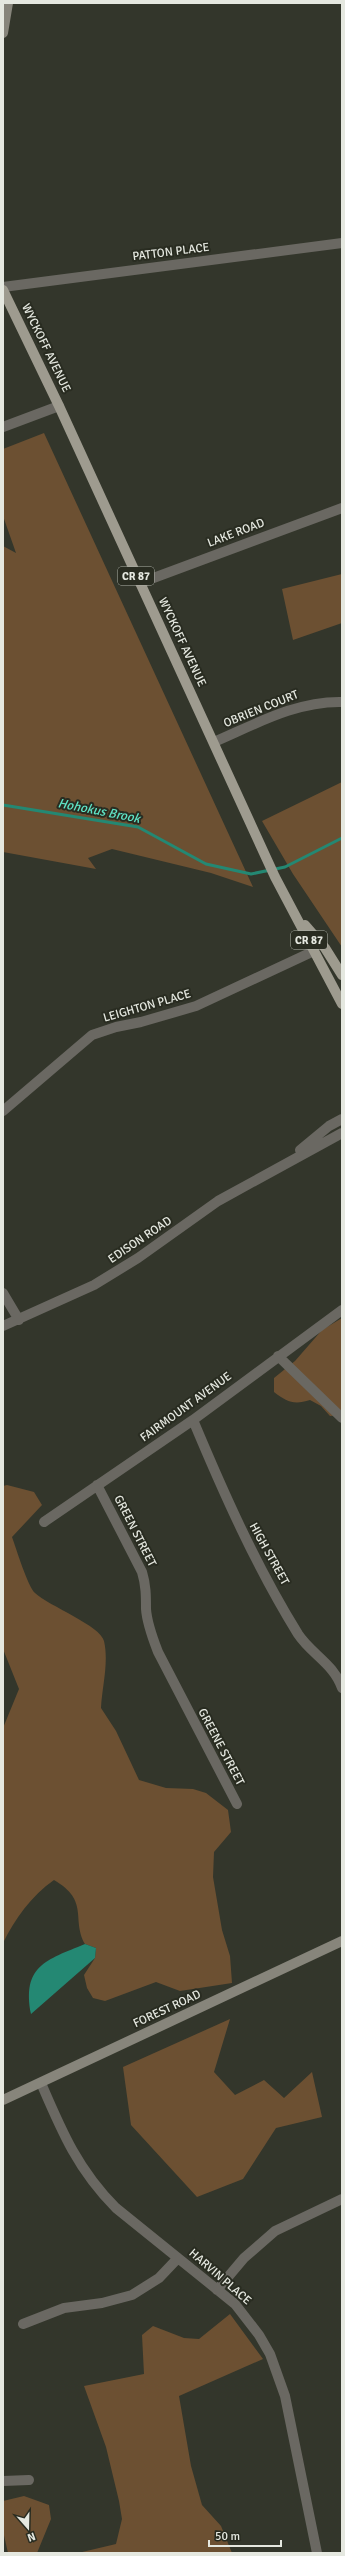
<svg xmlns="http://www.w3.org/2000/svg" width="345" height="2556" font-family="Signika,sans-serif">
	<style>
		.green { fill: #6c5032 }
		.water { fill: #248873 }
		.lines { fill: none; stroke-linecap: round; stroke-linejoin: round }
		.stream { stroke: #248873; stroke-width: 3 }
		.minor { stroke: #6a6862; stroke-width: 10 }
		.tertiary { stroke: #6a6862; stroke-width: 10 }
		.secondary { stroke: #87857b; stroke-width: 10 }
		.primary { stroke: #9e9b8f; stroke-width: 10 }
		.labels { text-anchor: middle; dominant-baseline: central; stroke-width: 4; stroke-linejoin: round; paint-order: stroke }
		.shield { fill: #292c21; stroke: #adb0a7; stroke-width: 1 }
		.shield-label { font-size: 11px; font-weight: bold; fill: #e5e8e0 }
		.street-label { font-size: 12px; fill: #e5e8e0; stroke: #292c21 }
		.water-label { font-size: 13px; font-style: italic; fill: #5fe4c6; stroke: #292c21 }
	</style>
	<rect width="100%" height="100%" fill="#33362b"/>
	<!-- green -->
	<path class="green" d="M44,433L253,887L211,873L112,849L88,858L96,869L3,852V546L16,553L3,516V449Z
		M342,574V623L293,640L282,589Z
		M342,782V947L293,874L262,821Z
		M342,1318V1415L330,1416L321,1406L310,1400C294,1405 287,1402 274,1392V1378L295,1361L322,1330Z
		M7,1485L34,1492L42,1505L12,1537C16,1548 28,1587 35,1593C49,1606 101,1626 104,1641C109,1663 102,1687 101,1708L116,1731L139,1780L166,1788L193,1789L206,1793L228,1810L231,1832L214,1852L213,1877L222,1930L230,1956L232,1983L180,1991L156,1982L105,2001L93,1998L87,1988L84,1975L95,1958L96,1948L85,1944C71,1919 90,1901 54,1880C31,1896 15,1919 3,1943V1728L19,1689L3,1649V1486Z
		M230,2019L214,2072L235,2095L264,2080L284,2098L312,2072L322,2117L276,2128L243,2179L197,2197L131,2125L123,2067Z
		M230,2314L263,2359L179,2396L191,2466L202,2505L221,2526L232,2553H78L116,2544L122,2519L119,2501L106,2447L84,2386L144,2374L142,2335L153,2326L184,2338L199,2339Z
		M24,2496L49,2505L51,2519L37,2553H8L3,2531V2501Z"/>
	<!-- water -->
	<path class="water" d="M85,1944L96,1948L95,1958L31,2014C22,1966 46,1960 85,1944Z"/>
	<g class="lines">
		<!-- stream -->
		<path class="stream" d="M3,805L138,827L206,864L251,874L285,867L342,838"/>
		<!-- minor -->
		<path class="minor" d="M3,287L342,243
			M140,583L342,508
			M214,742C256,724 296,701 342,702
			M3,1111L92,1035L116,1027L141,1022L196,1006L314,951
			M300,1150L329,1126L342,1119
			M3,1293L19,1320
			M3,1326L94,1285L138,1258L218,1201L342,1133
			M278,1356L342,1418
			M193,1420C224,1494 256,1566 298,1634C311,1654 334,1664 342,1688
			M97,1485L142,1572C146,1585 146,1596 146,1609C147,1624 153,1639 158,1652L237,1804
			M44,1522L193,1420L342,1310
			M41,2083C62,2132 78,2170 116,2208L235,2304L259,2335L270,2354L285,2396L317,2553
			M217,2290L244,2258L275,2231L342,2199
			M23,2324L64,2308L102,2303L132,2295L159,2278L178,2258
			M3,2481L29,2480"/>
		<!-- tertiary -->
		<path class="tertiary" d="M3,427L59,406"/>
		<!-- secondary -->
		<path class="secondary" d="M3,33L8,3
			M3,2100L342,1941"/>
		<!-- primary -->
		<path class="primary" d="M3,290L59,406L275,877L342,1004
			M305,925L325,948L342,975"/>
	</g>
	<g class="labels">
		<!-- shield labels -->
		<g class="shield">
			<rect x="118" y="567" width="36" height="18" rx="3"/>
			<rect x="291" y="931" width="36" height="18" rx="3"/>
		</g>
		<g class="shield-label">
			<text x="136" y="576">CR 87</text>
			<text x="309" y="940">CR 87</text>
		</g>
		<!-- street labels -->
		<g class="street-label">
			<text transform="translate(171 252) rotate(-7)">PATTON PLACE</text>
			<text transform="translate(46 348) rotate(64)">WYCKOFF AVENUE</text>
			<text transform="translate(236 533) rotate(-21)">LAKE ROAD</text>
			<text transform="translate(182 642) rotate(65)">WYCKOFF AVENUE</text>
			<text transform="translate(261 709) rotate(-22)">OBRIEN COURT</text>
			<text transform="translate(147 1006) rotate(-16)">LEIGHTON PLACE</text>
			<text transform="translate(140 1240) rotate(-34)">EDISON ROAD</text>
			<text transform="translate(186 1407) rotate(-36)">FAIRMOUNT AVENUE</text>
			<text transform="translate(135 1531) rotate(63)">GREEN STREET</text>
			<text transform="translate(269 1554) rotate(61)">HIGH STREET</text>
			<text transform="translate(221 1747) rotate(62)">GREENE STREET</text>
			<text transform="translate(167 2009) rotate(-25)">FOREST ROAD</text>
			<text transform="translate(220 2277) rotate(41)">HARVIN PLACE</text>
		</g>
		<!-- water labels -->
		<g class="water-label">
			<text transform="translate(99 811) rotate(11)">Hohokus Brook</text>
		</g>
	</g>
	<!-- border -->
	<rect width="345" height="2556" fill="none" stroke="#e5e8e0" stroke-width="8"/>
	<!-- north arrow -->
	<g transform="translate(28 2528) rotate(160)" stroke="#292c21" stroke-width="3" paint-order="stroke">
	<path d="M0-3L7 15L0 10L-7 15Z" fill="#e5e8e0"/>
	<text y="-6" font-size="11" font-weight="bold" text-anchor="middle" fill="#e5e8e0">N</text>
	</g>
	<!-- scale -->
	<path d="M209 2540v6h72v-6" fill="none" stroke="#e5e8e0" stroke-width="2"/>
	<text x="215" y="2540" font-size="12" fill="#e5e8e0" stroke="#292c21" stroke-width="3" paint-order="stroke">50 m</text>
</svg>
